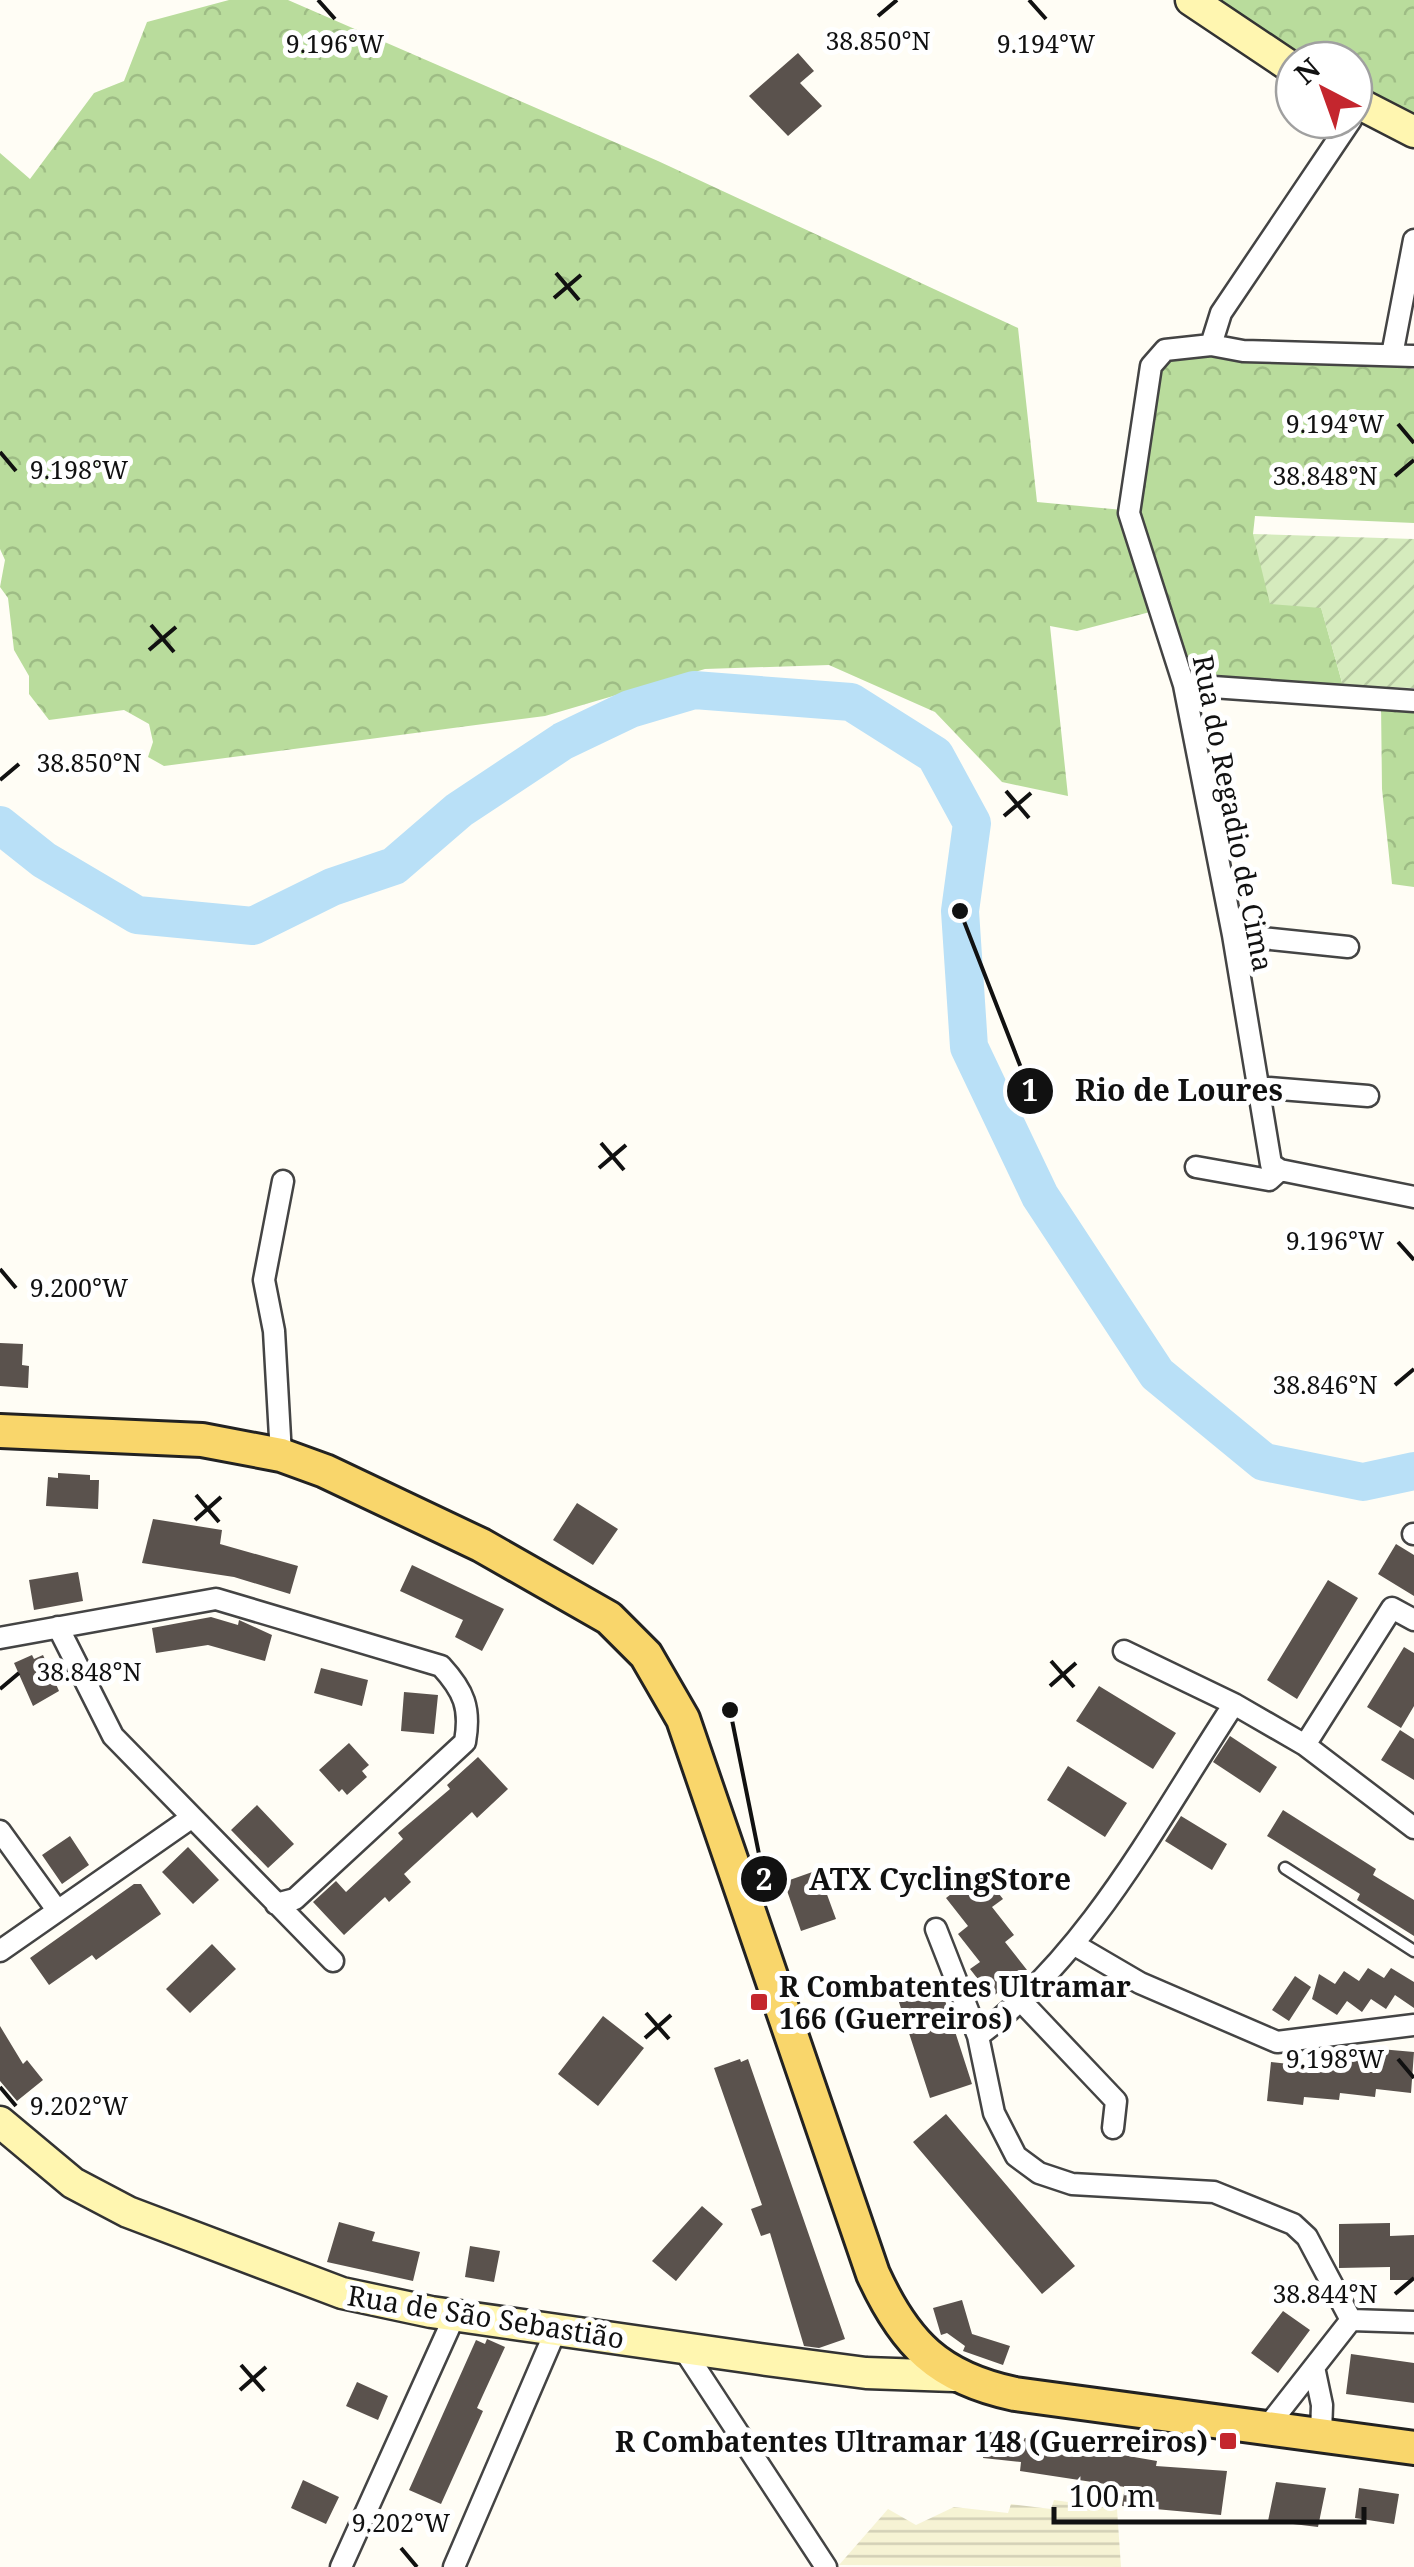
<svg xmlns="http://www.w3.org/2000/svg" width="1414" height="2567" font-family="'Noto Serif',serif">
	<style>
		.farmland { fill: url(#farmland-rules) }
		.forest { fill: url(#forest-crowns) }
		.garden { fill: url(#garden-furrows) }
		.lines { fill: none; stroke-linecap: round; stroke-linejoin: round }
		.river { stroke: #b9e0f7; stroke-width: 38 }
		.building { fill: #5a524d }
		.lane-casing { stroke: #444; stroke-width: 15 }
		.street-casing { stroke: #444; stroke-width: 25 }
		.secondary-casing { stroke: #333; stroke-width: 35 }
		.primary-casing { stroke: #222; stroke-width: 38 }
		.lane { stroke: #fff; stroke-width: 10 }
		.street { stroke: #fff; stroke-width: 20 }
		.secondary { stroke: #fff6b0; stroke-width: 30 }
		.primary { stroke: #f9d66b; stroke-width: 32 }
		.ticks { fill: none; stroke: #111; stroke-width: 4 }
		.poi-dot { fill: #c4262e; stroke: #fff; stroke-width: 4 }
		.labels { text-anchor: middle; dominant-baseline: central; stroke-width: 10; stroke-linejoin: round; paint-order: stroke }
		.street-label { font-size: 28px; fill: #111; stroke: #fff }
		.poi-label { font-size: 28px; font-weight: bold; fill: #111; stroke: #fff; text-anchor: start }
		.ticks-label { font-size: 25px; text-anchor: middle; fill: #111; stroke: #fff; stroke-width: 10; stroke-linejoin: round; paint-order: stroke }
		.leader { fill: none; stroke: #111; stroke-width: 4 }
		.callout-dot { fill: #111; stroke: #fff; stroke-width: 4 }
		.mark-label { font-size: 30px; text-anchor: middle; font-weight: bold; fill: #fff }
		.callout-label { font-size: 30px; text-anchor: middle; font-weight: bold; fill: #111; stroke: #fff; stroke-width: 10; stroke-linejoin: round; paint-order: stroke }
	</style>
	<defs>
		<pattern id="farmland-rules" width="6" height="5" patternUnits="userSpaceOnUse" patternTransform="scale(2.5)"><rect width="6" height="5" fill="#f6f3d4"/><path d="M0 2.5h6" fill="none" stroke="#d2cfb5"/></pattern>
		<pattern id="forest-crowns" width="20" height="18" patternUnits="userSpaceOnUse" patternTransform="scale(2.5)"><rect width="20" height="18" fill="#b9dc9c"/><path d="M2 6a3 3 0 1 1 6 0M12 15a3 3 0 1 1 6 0" fill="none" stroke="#9ebc85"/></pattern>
		<pattern id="garden-furrows" width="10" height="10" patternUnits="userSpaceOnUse" patternTransform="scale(2.5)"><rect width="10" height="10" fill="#d5ebbd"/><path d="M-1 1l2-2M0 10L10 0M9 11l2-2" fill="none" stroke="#b6c8a1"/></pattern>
	</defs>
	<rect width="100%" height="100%" fill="#fffdf5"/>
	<!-- farmland -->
	<path class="farmland" d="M1054,2500L1117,2509L1121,2567L839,2565L888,2509L916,2525L954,2507L1008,2513L1011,2504L1051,2509Z"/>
	<!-- forest -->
	<path class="forest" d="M229,0H288L658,161L1018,328L1037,502L1123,510L1154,368L1180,353L1382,362L1414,369V523L1255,516L1253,534L1321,607L1343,686L1209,678L1183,666L1150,612L1077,631L1050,626L1068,796L1002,782L935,712L829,665L705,669L545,716L164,766L148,757L153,742L149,724L124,710L49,720L29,694V676L14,650L8,598L0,587L5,560L0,549V153L30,179L94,93L124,81L147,22Z
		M1218,0H1414V146L1354,116V60H1294Z
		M1381,703L1414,705V887L1392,884L1382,789Z"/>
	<!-- garden -->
	<path class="garden" d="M1253,534L1414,539V688L1343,686L1321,608L1270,604Z"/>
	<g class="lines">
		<!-- river -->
		<path class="river" d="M0,825L44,860L137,915L253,926L332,887L394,866L459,810L563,741L630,709L694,690L851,702L935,755L972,823L960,911L969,1047L1040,1196L1157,1374L1264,1462L1363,1482L1414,1471"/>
	</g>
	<!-- building -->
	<path class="building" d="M798,53L814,71L800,83L822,106L788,136L749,96Z
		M0,1343L23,1344L22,1365L29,1366L28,1388L0,1386Z
		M58,1473L90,1475V1480H99L98,1509L46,1506L48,1477L58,1478Z
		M577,1503L618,1529L593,1565L553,1540Z
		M153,1519L222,1530L220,1544L298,1566L290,1594L234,1577L142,1563Z
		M1396,1544L1414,1555V1596L1378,1574Z
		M412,1565L504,1609L482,1651L455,1637L463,1620L400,1591Z
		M78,1572L83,1601L34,1610L29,1580Z
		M1328,1580L1358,1598L1297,1699L1267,1680Z
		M211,1617L238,1625L239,1620L272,1635L265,1661L208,1645L156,1653L152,1628Z
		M1404,1647L1414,1653V1706L1401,1728L1367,1707Z
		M32,1655L34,1659L43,1655L59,1691L33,1706L14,1663Z
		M321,1668L368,1680L362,1706L314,1693Z
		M1099,1686L1176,1733L1153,1769L1076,1721Z
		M404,1692L438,1695L434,1734L401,1731Z
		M1400,1730L1414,1739V1780L1381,1760Z
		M1230,1736L1277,1767L1260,1793L1213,1762Z
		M349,1743L369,1765L362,1771L367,1777L347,1795L342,1789L339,1792L319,1770Z
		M478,1757L508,1789L477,1818L472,1812L404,1874L411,1882L389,1902L385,1897L344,1935L313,1902L336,1881L346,1892L403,1839L398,1833L450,1789L447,1785Z
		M1068,1766L1127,1803L1105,1837L1047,1800Z
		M257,1805L294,1844L268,1868L231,1830Z
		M1283,1810L1376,1869L1373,1875L1414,1900V1936L1357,1900L1360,1894L1267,1836Z
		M1181,1816L1227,1844L1212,1870L1165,1841Z
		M70,1836L89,1865L62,1884L42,1855Z
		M188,1847L219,1880L193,1904L162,1872Z
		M818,1870L836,1919L801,1931L784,1882Z
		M981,1871L1003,1899L992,1907L1014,1935L1005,1942L1027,1970L992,1997L970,1969L980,1962L958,1934L968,1926L946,1898Z
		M134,1884H141L161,1914L96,1960L92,1955L49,1985L30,1958Z
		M212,1944L236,1969L190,2013L166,1989Z
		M1368,1968L1384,1978L1391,1968L1414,1982V2008L1395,1995L1386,2009L1371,1999L1362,2012L1347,2001L1337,2015L1312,1999L1319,1974L1335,1984L1344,1971L1359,1981Z
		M1295,1976L1311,1987L1289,2021L1272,2010Z
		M939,1982L972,2084L930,2098L897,1996Z
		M603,2016L644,2048L598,2106L558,2074Z
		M0,2026L23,2064L27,2060L43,2080L17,2101L0,2081Z
		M1380,2049L1414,2052L1411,2093L1376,2089L1375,2097L1340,2093L1339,2100L1304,2097L1303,2105L1267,2101L1271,2062L1307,2066L1308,2058L1343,2061L1344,2054L1379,2058Z
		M740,2059L741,2062L748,2059L845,2339L819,2348L804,2346L770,2233L761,2236L751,2209L762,2205L714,2068Z
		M946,2114L1075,2266L1042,2294L913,2142Z
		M702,2206L723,2224L676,2281L652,2261Z
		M339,2222L375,2232L372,2241L420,2252L413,2281L327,2262Z
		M1390,2223V2236L1414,2235V2280H1390V2267L1339,2268V2224Z
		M470,2246L500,2251L494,2282L465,2277Z
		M962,2300L972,2334L1010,2346L1003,2365L963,2351L965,2346L947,2333L941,2335L933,2308Z
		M1283,2311L1310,2330L1278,2373L1251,2353Z
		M487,2339L505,2347L477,2408L483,2411L441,2504L409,2490L476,2340L485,2344Z
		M1351,2354L1414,2363V2403L1346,2394Z
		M357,2382L388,2396L378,2420L346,2406Z
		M985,2431L1157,2461L1156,2466L1227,2471L1221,2515L1122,2506L1125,2487L1020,2471L1021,2462L983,2458Z
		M303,2480L339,2497L326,2524L291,2508Z
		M1276,2482L1326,2488L1318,2527L1268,2521Z
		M1359,2488L1399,2494L1394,2524L1355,2518Z"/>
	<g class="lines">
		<!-- lane casing -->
		<g class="lane-casing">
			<path id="lane" d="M1285,1868L1414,1951"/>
		</g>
		<!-- street casing -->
		<g class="street-casing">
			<path id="street" d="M1351,120L1221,313L1211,345L1165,350L1151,366L1129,513L1184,685L1233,935L1271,1164L1280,1170L1414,1197
				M1211,345L1243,351L1414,356
				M1392,355L1414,240
				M1184,685L1414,701
				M1233,935L1348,947
				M1256,1087L1368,1096
				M1196,1167L1269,1180L1280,1170
				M281,1455L274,1331L264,1280L283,1181
				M1413,1534H1414
				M58,1627L113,1736L333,1961
				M0,1638L216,1599L441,1666C464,1691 471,1708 465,1742L295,1899L276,1904
				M1124,1651L1234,1704L1305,1745L1414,1828
				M1305,1745L1392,1608L1414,1620
				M0,1831L57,1910
				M936,1929L978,2036L994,2113L1016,2156L1039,2173L1072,2184L1214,2192L1293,2224L1307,2237L1351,2320
				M1075,1945L1140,1983L1277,2042L1414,2025
				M0,1951L191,1818
				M1023,2003L1116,2101L1113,2128
				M978,2036C1091,1953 1158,1819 1234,1704
				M682,2347L826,2567
				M1314,2367L1322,2405L1321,2434
				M1267,2427L1351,2320L1414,2322
				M341,2567L455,2315
				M454,2567L556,2330"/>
		</g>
		<!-- secondary casing -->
		<g class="secondary-casing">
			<path id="secondary" d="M1191,0L1294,69
				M1354,101L1414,132
				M0,2122L73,2183L128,2212L342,2293L431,2312L760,2359L866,2373L954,2376"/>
		</g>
		<!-- primary casing -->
		<g class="primary-casing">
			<path id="primary" d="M0,1431L202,1440L281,1455L325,1471L481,1545L609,1618L646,1655L683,1719L873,2274C905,2344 939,2378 1015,2394L1414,2448"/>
		</g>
		<!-- lane -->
		<use href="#lane" class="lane"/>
		<!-- street -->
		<use href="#street" class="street"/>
		<!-- secondary -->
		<use href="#secondary" class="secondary"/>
		<!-- primary -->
		<use href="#primary" class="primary"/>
	</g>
	<!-- ticks -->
	<path class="ticks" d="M318,0L335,19M1029,0L1046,19M878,16L897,0M556,273L579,300M554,298L581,275M1398,424L1414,443M0,452L16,471M1395,476L1414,460M151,625L174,652M149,650L176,627M0,780L19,764M1006,791L1029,818M1004,816L1031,793M601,1143L624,1170M599,1168L626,1145M1398,1242L1414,1260M0,1269L16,1288M1395,1385L1414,1369M196,1495L219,1522M195,1520L221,1497M1051,1661L1074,1687M1050,1686L1076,1663M0,1689L19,1673M646,2013L669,2039M645,2038L671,2015M1398,2059L1414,2078M0,2087L16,2106M1395,2294L1414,2278M241,2365L264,2391M240,2390L266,2367M401,2548L417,2567"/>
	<!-- markers -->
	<g class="poi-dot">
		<rect x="749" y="1992" width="20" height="20" rx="5"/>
		<rect x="1218" y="2431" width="20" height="20" rx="5"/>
	</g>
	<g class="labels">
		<!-- street labels -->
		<g class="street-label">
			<text transform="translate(1234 813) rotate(79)">Rua do Regadio de Cima</text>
			<text transform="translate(486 2316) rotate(9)">Rua de São Sebastião</text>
		</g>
		<!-- poi labels -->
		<g class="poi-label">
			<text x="779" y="1986">R Combatentes Ultramar<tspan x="779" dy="32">166 (Guerreiros)</tspan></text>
			<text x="1208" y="2441" text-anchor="end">R Combatentes Ultramar 148 (Guerreiros)</text>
		</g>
	</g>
	<g class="ticks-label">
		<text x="878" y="50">38.850°N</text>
		<text x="335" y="53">9.196°W</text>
		<text x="1046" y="53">9.194°W</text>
		<text x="1335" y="433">9.194°W</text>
		<text x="79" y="479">9.198°W</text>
		<text x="1325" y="485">38.848°N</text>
		<text x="89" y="772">38.850°N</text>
		<text x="1335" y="1250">9.196°W</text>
		<text x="79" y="1297">9.200°W</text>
		<text x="1325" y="1394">38.846°N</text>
		<text x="89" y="1681">38.848°N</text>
		<text x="1335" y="2068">9.198°W</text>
		<text x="79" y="2115">9.202°W</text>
		<text x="1325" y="2303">38.844°N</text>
		<text x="401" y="2532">9.202°W</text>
	</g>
	<!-- callouts -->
	<path class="leader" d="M960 911L1030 1091M730 1710L764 1879"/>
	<g class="callout-dot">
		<circle cx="960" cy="911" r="10"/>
		<circle cx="730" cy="1710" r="10"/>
		<circle cx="1030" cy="1091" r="25"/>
		<circle cx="764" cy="1879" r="25"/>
	</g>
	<g class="mark-label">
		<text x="1030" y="1101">1</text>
		<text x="764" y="1890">2</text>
	</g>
	<g class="callout-label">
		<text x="1179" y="1101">Rio de Loures</text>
		<text x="940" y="1890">ATX CyclingStore</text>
	</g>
	<!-- north arrow -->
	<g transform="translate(1324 90) rotate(319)"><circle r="48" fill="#ffffff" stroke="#a0a0a0" stroke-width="2.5"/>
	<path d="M0-8L18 38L0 25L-18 38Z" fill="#c4262e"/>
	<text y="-15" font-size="28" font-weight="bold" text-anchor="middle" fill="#111111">N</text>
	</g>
	<!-- scale -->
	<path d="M1054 2507v15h310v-15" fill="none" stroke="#111111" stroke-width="5"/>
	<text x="1069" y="2507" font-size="30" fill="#111111" stroke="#ffffff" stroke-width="8" paint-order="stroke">100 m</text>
</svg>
